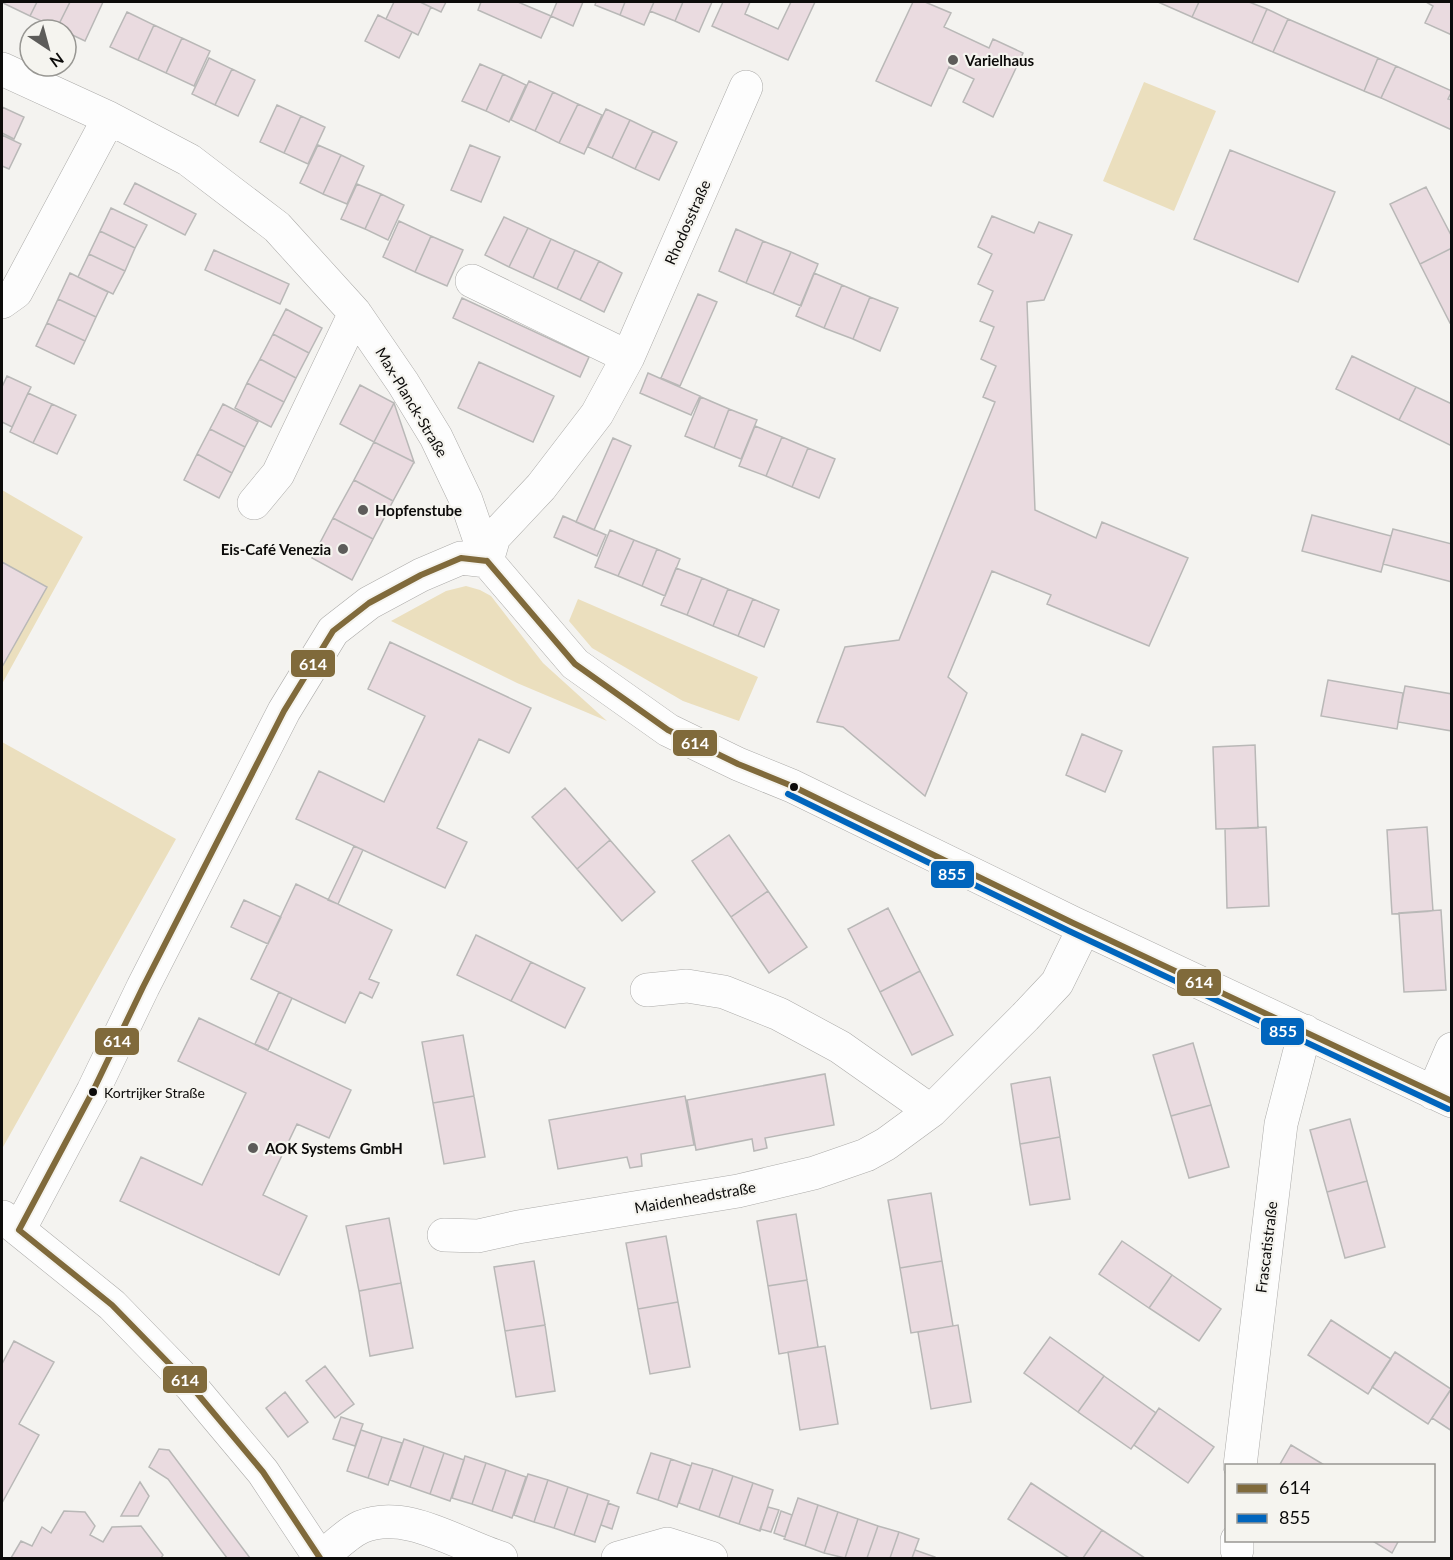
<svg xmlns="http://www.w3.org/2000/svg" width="1453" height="1560" font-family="Lato,sans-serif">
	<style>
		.green { fill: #ebdfbe }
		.building { fill: #eadbe0; stroke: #b9b8b7; stroke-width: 1.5 }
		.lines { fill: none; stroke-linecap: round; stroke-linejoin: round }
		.minor-casing { stroke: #acaba9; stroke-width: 34 }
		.minor { stroke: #fdfdfd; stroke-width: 33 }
		.bus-1-casing { stroke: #f5f4ef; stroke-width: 10 }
		.bus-2-casing { stroke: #f5f4ef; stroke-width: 10 }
		.bus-1 { stroke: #806a3b; stroke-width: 6 }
		.bus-2 { stroke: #0065bd; stroke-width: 6 }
		.poi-dot { fill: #5d5c5a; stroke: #f5f4ef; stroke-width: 2 }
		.bus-dot { fill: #0c0b0a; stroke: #f5f4ef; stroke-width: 2 }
		.labels { text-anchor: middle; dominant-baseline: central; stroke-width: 4.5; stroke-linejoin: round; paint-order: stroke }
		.bus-label { font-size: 14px; fill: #0c0b0a; stroke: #f5f4ef; text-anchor: start }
		.poi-label { font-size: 15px; font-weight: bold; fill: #0c0b0a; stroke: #f5f4ef; text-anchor: start }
		.street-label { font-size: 15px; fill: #0c0b0a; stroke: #f5f4ef }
		.line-badge { stroke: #f5f4ef; stroke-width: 2 }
		.badge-label { font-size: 16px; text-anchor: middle; font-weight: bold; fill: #fff }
	</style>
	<rect width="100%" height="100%" fill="#f4f3f0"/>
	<!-- green -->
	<path class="green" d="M1144,82L1216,111L1174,211L1103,181Z
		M2,490L83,537L2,684Z
		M466,586L480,590L491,596L543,663L607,721L517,683L391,621L446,591Z
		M578,599L758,677L739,721L683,701L592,648L569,621Z
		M2,742L176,839L3,1147L2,1146Z"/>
	<!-- building -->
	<path class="building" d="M3,2H37L30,16L3,3Z
		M37,2H70L57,28L30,16Z
		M70,2H103L85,41L66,32V30L57,28Z
		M394,2H420L431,7L418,35L386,19Z
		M420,2H446L441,12Z
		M481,2H518L551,16L541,38L478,10Z
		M557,2H583L573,26L551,16Z
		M596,2H625L620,15L595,5Z
		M625,2H654L644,25L620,15Z
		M654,2H683L675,21L650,11Z
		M683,2H712L699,32L675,21Z
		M723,2H750L745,14L778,29L791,2H815L788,60L712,26Z
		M913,2H925L951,13L944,27L989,48L993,39L1023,53L993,117L963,102L974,79L949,67L931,106L876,81Z
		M1158,2H1199L1192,17Z
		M1199,2H1249L1267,9L1252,43L1192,17Z
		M1426,2H1452V35L1425,23L1433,6Z
		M1267,9L1288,19L1273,52L1252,43Z
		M127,12L154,25L138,60L110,47Z
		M378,15L412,32L399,58L365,41Z
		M1288,19L1378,58L1364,91L1273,52Z
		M154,25L182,38L166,73L138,60Z
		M182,38L210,51L194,86L166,73Z
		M209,58L232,69L215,105L192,94Z
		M1378,58L1396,66L1381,98L1364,91Z
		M480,64L503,74L486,111L462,101Z
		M1396,66L1452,91L1448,99L1452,100V130L1381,98Z
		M232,69L255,80L238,116L215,105Z
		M503,74L526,85L509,122L486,111Z
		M529,81L553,92L535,131L511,120Z
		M553,92L578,104L559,143L535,131Z
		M578,104L602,115L584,154L559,143Z
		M277,105L301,116L284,153L260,142Z
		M2,107L24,117L14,139L2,133Z
		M606,109L630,120L612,158L588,147Z
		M301,116L325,127L308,164L284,153Z
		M630,120L653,131L635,169L612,158Z
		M653,131L677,142L659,180L635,169Z
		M2,135L21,144L9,169L2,166Z
		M318,145L341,155L323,194L300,183Z
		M470,145L500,157L481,202L451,190Z
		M1230,150L1335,192L1298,282L1194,239Z
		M341,155L364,166L347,204L323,194Z
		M135,183L196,214L185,235L124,204Z
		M357,184L381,194L365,229L341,219Z
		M1426,187L1452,237V248L1420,264L1390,204Z
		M381,194L404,205L388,240L365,229Z
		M111,208L147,225L135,248L100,231Z
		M992,216L1034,233L1039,222L1072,235L1044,300L1027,302L1035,510L1096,538L1102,522L1188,558L1149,646L1047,604L1051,595L992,571L948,677L967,693L925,796L843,727L817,722L845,647L899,640L995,402L983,397L996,366L981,359L994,327L980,321L993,291L978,284L992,254L978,247Z
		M504,217L528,228L509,267L485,255Z
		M399,221L431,236L415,272L383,257Z
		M528,228L551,239L533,278L509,267Z
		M736,229L763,241L746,283L719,271Z
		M100,231L135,248L125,271L89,254Z
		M431,236L463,250L447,286L415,272Z
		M551,239L575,250L557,289L533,278Z
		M763,241L791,252L773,294L746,283Z
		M1452,248V322L1450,323L1420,264Z
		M214,250L289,284L280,304L205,270Z
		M575,250L599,261L580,300L557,289Z
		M791,252L818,264L801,306L773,294Z
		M89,254L125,271L113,294L78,277Z
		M599,261L622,273L604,312L580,300Z
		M70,273L108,292L96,317L58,299Z
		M814,273L842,285L824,328L796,316Z
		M842,285L870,297L853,339L824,328Z
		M698,294L717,302L680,386L661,378Z
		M870,297L898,308L880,351L853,339Z
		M462,298L589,357L580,377L453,318Z
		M58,299L96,317L85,341L47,323Z
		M286,309L322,328L309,353L273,334Z
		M47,323L85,341L74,364L36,346Z
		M273,334L309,353L296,378L260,359Z
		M1352,356L1416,387L1399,420L1336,389Z
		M260,359L296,378L284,402L247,383Z
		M479,362L554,396L533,442L458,408Z
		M648,373L700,396L691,415L640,393Z
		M7,376L31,387L12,427L2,422V387Z
		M247,383L284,402L271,427L235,408Z
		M360,385L394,403L374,442L340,424Z
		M1416,387L1452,404V446L1399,420Z
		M28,393L52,404L33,443L10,432Z
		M701,397L729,409L714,448L685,436Z
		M394,403L414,462L374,442Z
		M52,404L76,415L57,454L33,443Z
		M223,404L258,422L245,447L210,429Z
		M729,409L757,420L741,459L714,448Z
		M755,426L782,437L766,476L739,466Z
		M210,429L245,447L232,473L197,454Z
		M782,437L808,448L792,487L766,476Z
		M613,438L631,446L594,530L576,522Z
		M374,442L414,462L393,501L354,480Z
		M808,448L835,459L819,498L792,487Z
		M197,454L232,473L219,498L184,480Z
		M354,480L393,501L373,539L333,518Z
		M1312,515L1391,536L1381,572L1302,551Z
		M563,516L606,535L597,556L554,537Z
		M333,518L373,539L352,580L312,558Z
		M1393,529L1452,544V582L1383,564Z
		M610,530L634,540L618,576L595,567Z
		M634,540L657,549L642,586L618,576Z
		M657,549L680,559L665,596L642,586Z
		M2,562L47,587L2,667Z
		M676,568L702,578L687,615L661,605Z
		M702,578L728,589L713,626L687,615Z
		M728,589L753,599L738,636L713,626Z
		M753,599L779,610L764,647L738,636Z
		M390,642L531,708L509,753L479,739L437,828L467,842L445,888L296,819L319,771L384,802L425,716L368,689Z
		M1328,680L1403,693L1397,729L1321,716Z
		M1405,686L1452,694V731L1398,722Z
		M1082,734L1122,751L1105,792L1066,775Z
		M1255,745L1258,828L1216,829L1213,747Z
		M565,788L610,840L577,869L532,817Z
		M1266,827L1269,906L1227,908L1225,829Z
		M1427,827L1433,911L1392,914L1387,830Z
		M729,835L768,891L731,917L692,861Z
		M610,840L655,892L622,921L577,869Z
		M354,846L363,850L338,904L328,900Z
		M296,884L392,930L369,979L379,983L372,998L360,992L345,1023L251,979Z
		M768,891L807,947L769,973L731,917Z
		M244,900L281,917L268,944L231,927Z
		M888,908L920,971L880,992L848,929Z
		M1441,910L1446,990L1404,992L1399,913Z
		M476,935L531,962L511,1001L457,975Z
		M531,962L585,988L565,1028L511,1001Z
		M920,971L953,1035L912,1055L880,992Z
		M279,992L292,998L268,1050L255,1044Z
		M199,1018L351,1090L329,1138L297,1124L263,1195L307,1216L279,1275L120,1201L141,1157L202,1185L246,1093L178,1061Z
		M463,1035L474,1096L433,1103L422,1042Z
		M1193,1043L1211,1105L1171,1116L1153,1055Z
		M825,1074L834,1125L765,1138L767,1148L754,1151L752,1139L696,1150L687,1100Z
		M1050,1077L1060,1137L1020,1144L1011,1084Z
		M474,1096L485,1157L444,1164L433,1103Z
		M685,1096L694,1145L641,1154L642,1166L630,1168L627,1157L558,1169L549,1120Z
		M1211,1105L1229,1167L1189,1178L1171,1116Z
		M1350,1119L1367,1181L1327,1192L1310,1130Z
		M1060,1137L1070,1199L1030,1205L1020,1144Z
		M1367,1181L1385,1247L1345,1258L1327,1192Z
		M931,1193L942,1261L900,1268L888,1200Z
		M796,1214L807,1280L768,1286L757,1221Z
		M389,1218L401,1283L359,1291L346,1226Z
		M666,1236L678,1302L638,1309L626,1243Z
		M1122,1241L1172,1275L1149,1308L1099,1274Z
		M534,1261L545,1325L505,1331L494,1267Z
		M942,1261L953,1326L911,1333L900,1268Z
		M1172,1275L1221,1309L1199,1341L1149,1308Z
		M807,1280L818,1347L779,1354L768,1286Z
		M401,1283L413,1348L370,1356L359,1291Z
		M678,1302L690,1367L650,1374L638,1309Z
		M1331,1320L1391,1359L1368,1394L1308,1355Z
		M545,1325L555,1391L516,1397L505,1331Z
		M958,1325L971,1402L931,1409L918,1332Z
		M1050,1337L1104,1376L1078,1412L1024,1373Z
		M14,1341L54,1362L19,1424L39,1435L2,1503V1364Z
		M825,1346L838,1424L800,1430L788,1352Z
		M1395,1352L1451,1389L1428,1424L1372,1387Z
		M325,1366L354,1404L335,1418L306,1381Z
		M1104,1376L1156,1413L1131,1449L1078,1412Z
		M1452,1388V1431L1432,1418Z
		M285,1392L308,1422L288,1437L266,1408Z
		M1159,1408L1214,1447L1188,1483L1134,1445Z
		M341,1417L363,1424L355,1446L333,1439Z
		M361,1430L382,1437L368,1478L347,1471Z
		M382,1437L402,1443L388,1485L368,1478Z
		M404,1439L424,1446L410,1487L390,1480Z
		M1291,1445L1326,1466H1279Z
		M424,1446L444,1453L430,1494L410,1487Z
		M159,1449L169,1450L250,1558H227L168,1479L149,1467Z
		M444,1453L464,1460L450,1501L430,1494Z
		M651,1453L671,1459L658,1500L637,1493Z
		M465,1456L486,1463L472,1504L452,1498Z
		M671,1459L691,1466L677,1507L658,1500Z
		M486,1463L506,1470L492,1511L472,1504Z
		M692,1463L713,1469L699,1510L679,1503Z
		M713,1469L733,1476L719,1517L699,1510Z
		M506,1470L526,1477L512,1518L492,1511Z
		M528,1474L548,1480L534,1522L514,1515Z
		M733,1476L753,1483L739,1524L719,1517Z
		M548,1480L568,1487L554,1528L534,1522Z
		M140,1482L149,1496L138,1516H121Z
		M753,1483L773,1490L760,1531L739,1524Z
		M1031,1483L1102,1530L1083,1558H1069L1008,1519Z
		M568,1487L588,1494L574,1535L554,1528Z
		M588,1494L609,1501L595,1542L574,1535Z
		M798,1498L818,1505L805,1546L784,1539Z
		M608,1503L619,1507L612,1529L601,1525Z
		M818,1505L838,1512L824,1553L805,1546Z
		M768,1507L779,1510L771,1532L760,1529Z
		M64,1511L85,1512L95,1526L90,1535L103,1542L112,1527L141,1526L163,1555L161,1558H11L21,1541L32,1546L42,1527L51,1533Z
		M781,1511L792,1515L785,1537L774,1533Z
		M838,1512L858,1519L845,1558L824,1553Z
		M858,1519L878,1526L867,1558H845Z
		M878,1526L899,1532L890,1558H867Z
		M1102,1530L1145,1558H1083Z
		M899,1532L919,1539L912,1558H890Z
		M1371,1540H1399L1392,1553Z
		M915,1550L935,1557V1558H912Z"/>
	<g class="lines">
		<!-- minor casing -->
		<g class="minor-casing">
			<path id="minor" d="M2,69L109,118L189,160L277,227L355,313L403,383L436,437L466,500L487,561L575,664L668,730L738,764L792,786L1073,923L1452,1101
				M472,281L628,357
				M2,302L16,292L109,118
				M254,503L278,474L355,313
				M487,561L494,537L541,487L597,414L628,357L746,87
				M647,990L687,986L724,992L779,1014L840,1047L931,1111
				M1433,1093L1452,1049
				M3,1217L112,1305L191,1386L263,1472L320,1558
				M19,1230L93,1091L143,987L284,711L333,631L369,603L421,575L461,558L487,561
				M444,1235L478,1236L518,1227L738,1191L814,1173L866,1155L886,1144L931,1111L1025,1017L1057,983L1084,928
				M1240,1466L1281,1124L1305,1031
				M1237,1550V1540
				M321,1558C333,1548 346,1534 361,1527C406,1508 458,1545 501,1558
				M618,1558L667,1544L711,1558"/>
		</g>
		<!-- minor -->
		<use href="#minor" class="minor"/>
		<!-- bus-1 casing -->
		<g class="bus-1-casing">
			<path id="bus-1" d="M487,561L575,664L668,730L738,764L792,786L1073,923L1452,1101
				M19,1230L93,1091L143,987L284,711L333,631L369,603L421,575L461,558L487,561
				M19,1230L112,1305L191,1386L263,1472L320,1558"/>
		</g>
		<!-- bus-2 casing -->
		<g class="bus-2-casing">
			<path id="bus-2" d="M788,794L1069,931L1448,1109"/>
		</g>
		<!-- bus-1 -->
		<use href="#bus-1" class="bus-1"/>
		<!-- bus-2 -->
		<use href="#bus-2" class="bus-2"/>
	</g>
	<!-- markers -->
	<g class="poi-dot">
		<circle cx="953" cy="60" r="6"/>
		<circle cx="363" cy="510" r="6"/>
		<circle cx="343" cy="549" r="6"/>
		<circle cx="253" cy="1148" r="6"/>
	</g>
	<g class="bus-dot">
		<circle cx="794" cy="787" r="5"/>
		<circle cx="93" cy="1092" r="5"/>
	</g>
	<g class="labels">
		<!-- bus labels -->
		<g class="bus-label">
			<text x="104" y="1092">Kortrijker Straße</text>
		</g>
		<!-- poi labels -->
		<g class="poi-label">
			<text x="965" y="60">Varielhaus</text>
			<text x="375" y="510">Hopfenstube</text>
			<text x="331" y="549" text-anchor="end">Eis-Café Venezia</text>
			<text x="265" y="1148">AOK Systems GmbH</text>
		</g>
		<!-- street labels -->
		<g class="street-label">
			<text transform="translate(687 222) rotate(-66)">Rhodosstraße</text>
			<text transform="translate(412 402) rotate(59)">Max-Planck-Straße</text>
			<text transform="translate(695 1197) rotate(-10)">Maidenheadstraße</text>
			<text transform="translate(1266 1247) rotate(-83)">Frascatistraße</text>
		</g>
	</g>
	<g class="line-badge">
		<rect x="290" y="649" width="46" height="29" rx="6" fill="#806a3b"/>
		<rect x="672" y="729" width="46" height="28" rx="6" fill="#806a3b"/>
		<rect x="930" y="860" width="45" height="29" rx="6" fill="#0065bd"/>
		<rect x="1176" y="968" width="46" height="29" rx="6" fill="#806a3b"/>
		<rect x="1260" y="1017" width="45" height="29" rx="6" fill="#0065bd"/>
		<rect x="94" y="1027" width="46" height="29" rx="6" fill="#806a3b"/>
		<rect x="162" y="1365" width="46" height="29" rx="6" fill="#806a3b"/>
	</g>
	<g class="badge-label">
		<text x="313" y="670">614</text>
		<text x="695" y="749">614</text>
		<text x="952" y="880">855</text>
		<text x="1199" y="988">614</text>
		<text x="1283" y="1037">855</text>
		<text x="117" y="1047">614</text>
		<text x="185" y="1386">614</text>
	</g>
	<!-- border -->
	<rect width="1453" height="1560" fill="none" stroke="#0c0b0a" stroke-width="6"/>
	<!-- legend -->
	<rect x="1225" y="1464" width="210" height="78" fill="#f5f4ef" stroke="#989793" stroke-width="1.5"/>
	<rect x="1237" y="1484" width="30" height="9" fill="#806a3b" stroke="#989793" stroke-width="1.5"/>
	<text x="1279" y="1494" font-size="18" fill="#0c0b0a">614</text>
	<rect x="1237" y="1514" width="30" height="9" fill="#0065bd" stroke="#989793" stroke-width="1.5"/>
	<text x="1279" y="1524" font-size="18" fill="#0c0b0a">855</text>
	<!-- north arrow -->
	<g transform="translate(48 48) rotate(144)"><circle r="28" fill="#f5f4ef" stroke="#989793" stroke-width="1.5"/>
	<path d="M0-4.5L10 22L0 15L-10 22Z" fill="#5d5c5a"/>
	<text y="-9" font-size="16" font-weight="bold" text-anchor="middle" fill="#0c0b0a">N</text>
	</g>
</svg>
